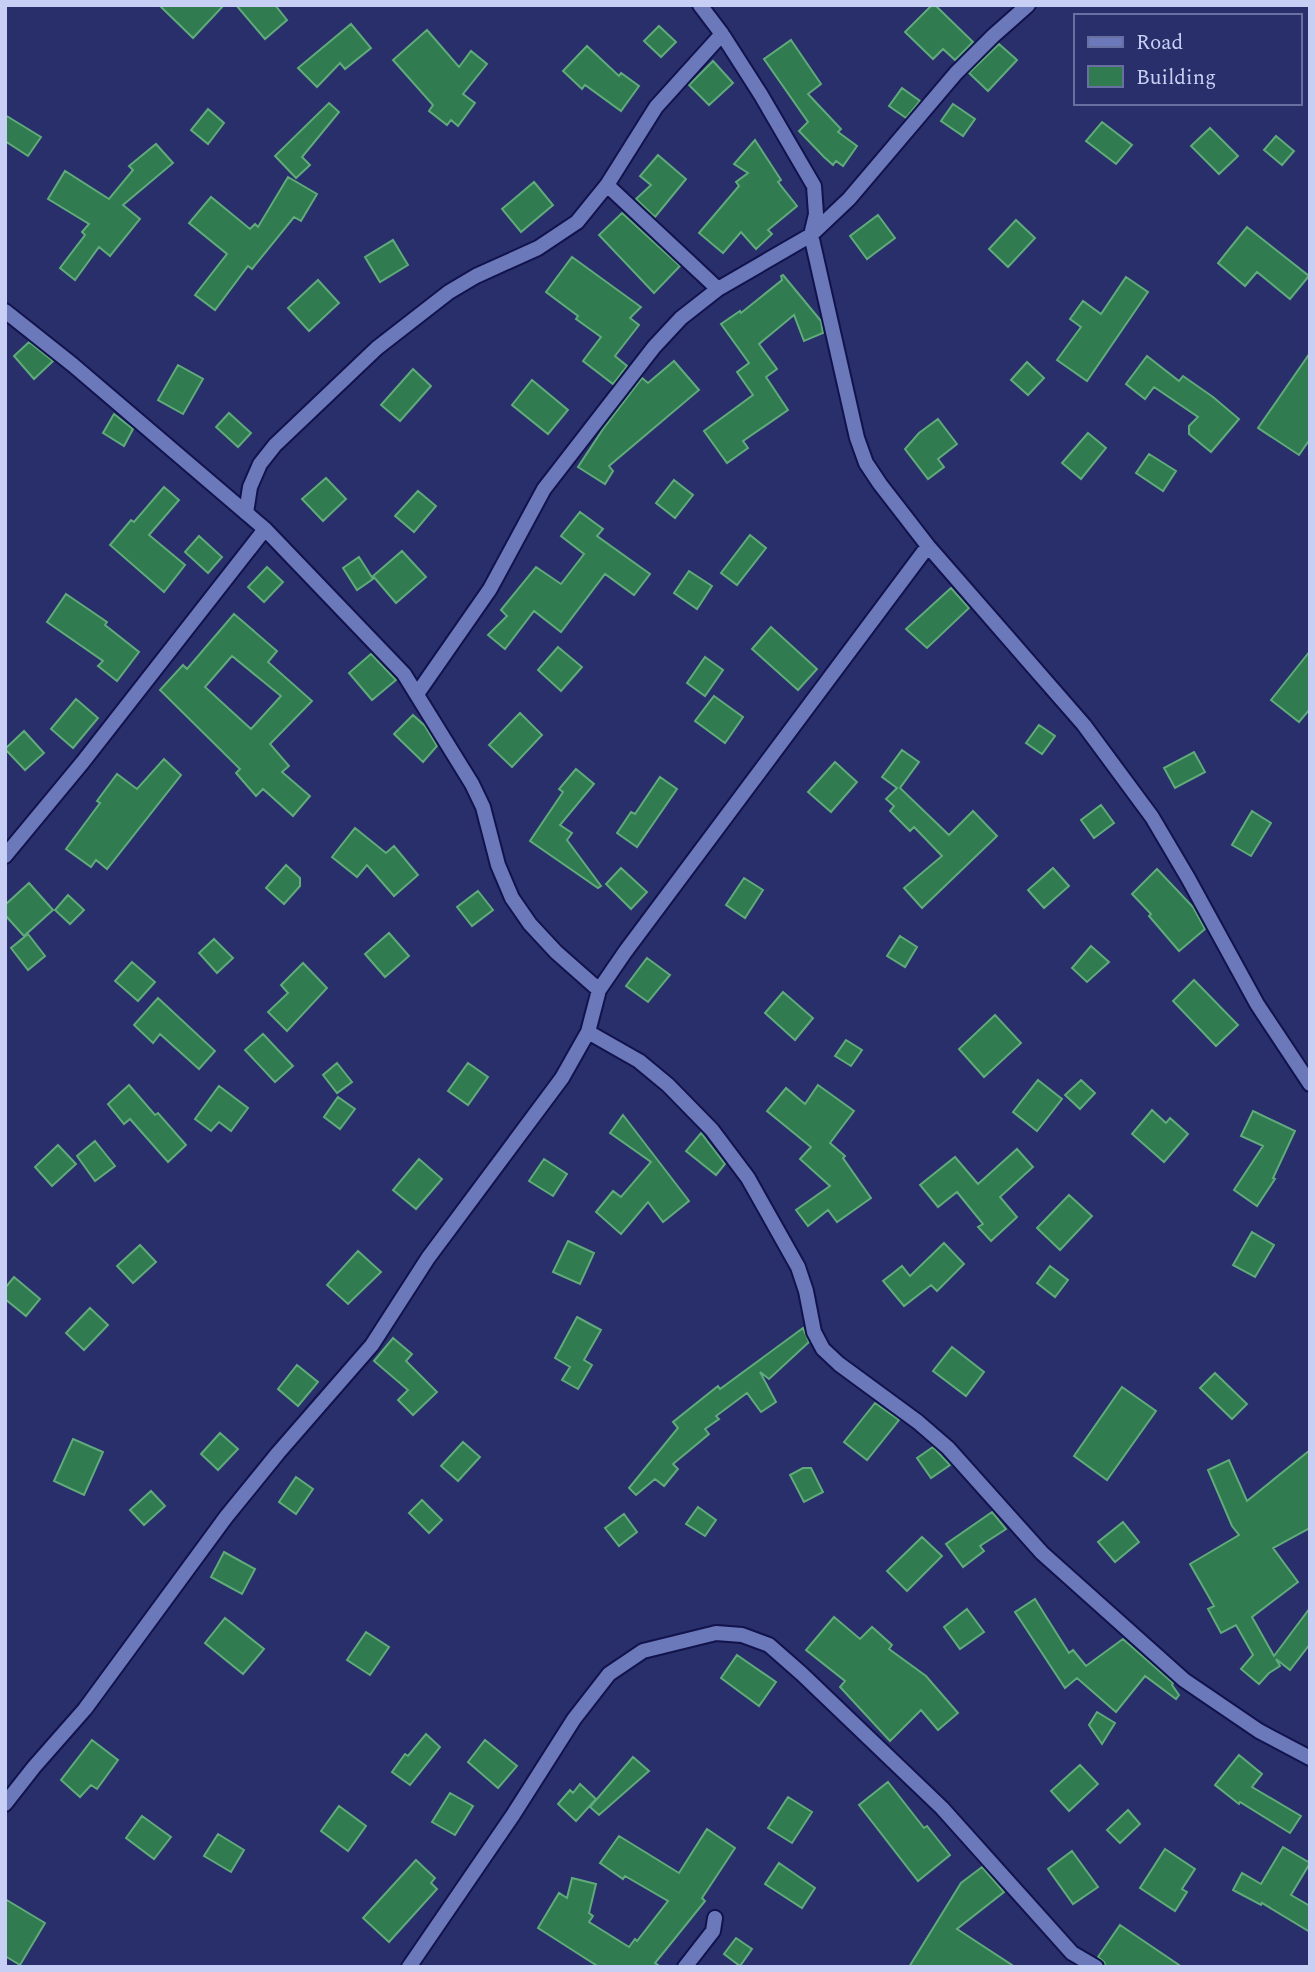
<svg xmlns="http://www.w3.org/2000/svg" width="1315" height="1972" font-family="Spectral,serif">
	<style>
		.building { fill: #307b4f; stroke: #60aa7b; stroke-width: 2; fill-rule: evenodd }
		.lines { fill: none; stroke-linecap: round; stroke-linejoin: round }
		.minor-casing { stroke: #12134c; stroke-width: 18 }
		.minor { stroke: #6b78ba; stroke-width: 14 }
	</style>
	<rect width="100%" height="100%" fill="#282f6a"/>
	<!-- building -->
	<path class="building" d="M159,5H224L193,38Z
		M236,5H275L287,20L265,39Z
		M932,5H935L973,42L955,60L943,49L933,59L905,32Z
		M351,24L371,48L345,69L340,63L317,87L298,68Z
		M659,26L676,42L661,57L644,41Z
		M427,30L459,67L471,51L487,64L463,94L475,103L458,126L451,120L447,125L429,111L433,105L393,60Z
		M791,40L821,84L808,94L841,129L838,132L857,146L843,166L836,161L833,165L824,157L799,131L808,122L764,59Z
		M999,44L1017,60L988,91L969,73Z
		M587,46L619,76L621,73L639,86L621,111L585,85L582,89L563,71Z
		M713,61L733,83L709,105L689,85Z
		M902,88L920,101L906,118L889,106Z
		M329,103L339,112L302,157L310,165L296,178L275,156Z
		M953,104L975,119L963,136L941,121Z
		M208,109L224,123L208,144L191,130Z
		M5,115L41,137L28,156L5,141Z
		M1102,122L1132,145L1116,164L1086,141Z
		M1210,128L1238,156L1219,174L1191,146Z
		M1276,136L1294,151L1282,165L1264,150Z
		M755,140L781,180L778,182L797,206L768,230L772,234L756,249L741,232L723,253L699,233L739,186L736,182L748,173L734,164Z
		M156,144L173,163L123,205L140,219L110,256L99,247L75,280L60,268L85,235L82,232L89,224L48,199L65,171L109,199L133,170L129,166Z
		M658,155L686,179L655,217L636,199L651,185L640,176Z
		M288,177L317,194L301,221L294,217L252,269L248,266L215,310L195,295L227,254L189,223L211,197L250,229L255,224L258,227Z
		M534,182L553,205L521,232L502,209Z
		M622,213L680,266L654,293L599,235Z
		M878,215L895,238L867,259L850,236Z
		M1016,220L1035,238L1008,267L989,249Z
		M1247,227L1309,276L1290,299L1257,272L1245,286L1218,263Z
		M393,240L408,265L380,282L365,257Z
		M572,257L641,307L630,318L639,325L615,356L627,366L613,384L583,361L601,337L576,319L578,316L546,292Z
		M783,275L821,321L823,333L804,341L794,315L759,344L777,369L766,377L788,410L743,441L748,448L727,463L704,431L753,395L737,372L749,363L721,324L740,311L741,313L782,280L781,276Z
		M1126,277L1148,292L1087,381L1057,360L1081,327L1070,319L1083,301L1101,314Z
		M318,280L339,303L309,331L288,308Z
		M29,342L53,361L34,379L14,356Z
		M1310,353V439L1299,455L1258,428Z
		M1147,356L1179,381L1183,376L1213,397L1239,419L1211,452L1189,434V426L1198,417L1154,387L1145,399L1126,384Z
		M674,361L699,390L609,466L613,471L605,484L578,467L603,429L642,378L648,383Z
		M1027,362L1044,378L1028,395L1011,380Z
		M178,365L203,379L183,414L158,400Z
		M413,369L431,386L400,421L381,405Z
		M532,380L568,410L548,434L512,405Z
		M229,413L251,433L238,447L216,427Z
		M114,414L133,429L124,446L103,433Z
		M938,419L957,444L938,459L944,467L928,479L905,449L919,433Z
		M1088,433L1106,448L1081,479L1062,463Z
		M1149,454L1176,471L1163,491L1136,473Z
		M326,478L346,499L323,521L302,499Z
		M674,480L693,495L675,518L656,503Z
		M164,487L179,500L149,535L185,565L164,592L110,545L131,520L134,522Z
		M418,491L436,506L414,532L395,516Z
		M580,512L603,529L597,536L650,574L634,595L605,574L561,632L534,611L505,649L488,635L507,616L501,610L536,567L561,584L584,554L561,536Z
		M750,535L766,548L737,585L721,573Z
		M199,536L222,557L208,573L185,552Z
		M402,551L426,577L396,603L373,576Z
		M359,557L373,579L357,590L343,568Z
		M267,567L283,582L264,602L248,587Z
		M689,571L712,586L697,609L674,593Z
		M951,588L969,608L927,648L906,629Z
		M66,594L107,622L105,625L139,652L117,681L98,666L103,661L47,622Z
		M234,614L277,651L268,662L312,701L270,744L289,766L282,772L310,796L293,816L263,789L256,796L236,773L240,769L160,690L183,665L187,669ZM232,656L281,696L251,729L205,687Z
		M771,627L817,669L798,690L752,649Z
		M558,647L582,667L561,691L538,670Z
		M1310,651V709L1299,722L1271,700Z
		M371,654L396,680L372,700L349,673Z
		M705,657L723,670L705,696L687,683Z
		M714,696L743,717L725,743L695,721Z
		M76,699L98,718L73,748L51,729Z
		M520,713L542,735L512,767L489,745Z
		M413,715L425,726L437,746L423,762L394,734Z
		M1039,725L1055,736L1042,754L1026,743Z
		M24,731L44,753L25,770L5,749Z
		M902,750L919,762L900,788L949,835L973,811L997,836L922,908L904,888L942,856L914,827L910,831L890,811L894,806L886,799L897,788L882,777Z
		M1194,752L1205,772L1175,788L1164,768Z
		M164,759L181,775L107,869L96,860L91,867L66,849L100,803L97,801L117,774L137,789Z
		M835,762L857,782L831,812L808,792Z
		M576,769L594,784L560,825L572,833L567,840L601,886L598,888L530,841L563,792L559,789Z
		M660,777L677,789L637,847L617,833L631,812L635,814Z
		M1101,805L1114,823L1094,838L1081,820Z
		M1252,811L1271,823L1251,856L1232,845Z
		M355,828L386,853L394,846L418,875L394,896L367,865L357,877L332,857Z
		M286,865L300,878V886L284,904L266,888Z
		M621,868L647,892L631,909L606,884Z
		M1053,868L1069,886L1044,908L1028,890Z
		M1157,869L1193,907L1205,929L1179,951L1149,916L1151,914L1132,894Z
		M744,878L763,890L745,918L726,905Z
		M29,883L53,910L24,936L5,915V905Z
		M478,891L493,910L472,926L457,907Z
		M68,895L84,910L70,924L55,910Z
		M389,933L409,956L385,977L365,954Z
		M28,934L45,956L28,970L11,948Z
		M900,936L917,947L905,967L887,956Z
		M214,939L233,958L217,973L199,953Z
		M1091,946L1109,962L1087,982L1072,968Z
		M647,958L670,975L648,1002L626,986Z
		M132,962L155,982L138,1001L115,981Z
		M303,963L327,988L287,1031L268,1012L288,993L281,985Z
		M1194,980L1238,1025L1216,1046L1173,1001Z
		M783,992L813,1018L795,1040L765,1013Z
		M158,998L215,1051L199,1069L160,1034L153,1043L134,1025Z
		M995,1015L1021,1043L984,1077L959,1049Z
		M263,1034L293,1066L275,1082L245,1050Z
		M846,1040L862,1050L851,1066L835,1056Z
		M337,1063L352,1082L337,1093L323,1075Z
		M468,1063L488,1077L468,1105L448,1091Z
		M1038,1080L1062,1099L1037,1131L1013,1112Z
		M1081,1080L1095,1093L1080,1109L1065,1095Z
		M129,1085L155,1115L158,1113L186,1145L168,1162L130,1119L124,1124L108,1104Z
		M818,1085L854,1111L830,1143L845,1156L843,1158L871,1198L837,1222L828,1210L808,1226L796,1210L830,1186L800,1159L811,1147L767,1111L786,1088L805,1104Z
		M219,1086L248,1108L231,1131L219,1122L211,1131L195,1119Z
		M338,1097L355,1109L340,1129L324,1117Z
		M1152,1110L1166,1123L1170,1118L1188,1134L1164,1162L1132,1134Z
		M1253,1111L1295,1131L1273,1178L1275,1179L1257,1206L1234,1190L1263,1146L1241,1136Z
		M623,1115L689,1201L663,1222L648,1202L621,1234L596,1212L613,1191L621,1197L651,1162L610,1133Z
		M701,1133L725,1164L716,1175L686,1151Z
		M95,1141L115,1166L95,1181L77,1156Z
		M58,1145L76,1164L52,1186L35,1167Z
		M1017,1149L1033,1167L1000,1197L1017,1217L991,1241L978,1227L983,1224L957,1192L938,1207L920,1185L955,1157L978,1184Z
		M419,1159L442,1179L416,1209L393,1190Z
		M544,1159L567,1174L553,1196L529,1181Z
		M1069,1195L1092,1216L1060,1250L1037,1228Z
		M1252,1232L1274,1245L1255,1277L1233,1265Z
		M568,1241L594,1253L580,1284L553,1272Z
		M944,1243L964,1264L937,1291L931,1285L904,1306L883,1281L902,1266L910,1276Z
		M140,1245L156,1262L133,1283L117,1266Z
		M358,1251L381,1272L348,1304L327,1285Z
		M1050,1266L1068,1280L1055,1297L1037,1283Z
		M14,1277L40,1299L26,1316L5,1299V1288Z
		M90,1308L108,1325L84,1350L66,1333Z
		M577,1317L601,1330L584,1360L592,1365L578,1389L562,1380L570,1367L555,1358Z
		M803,1328L809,1342L769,1379L760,1372L776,1402L761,1412L747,1393L716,1416L719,1419L705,1429L709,1434L673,1464L678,1469L664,1486L655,1479L636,1495L629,1488L678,1428L673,1422L718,1386L720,1389Z
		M393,1338L412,1354L406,1361L437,1392L413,1415L398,1400L408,1390L374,1361Z
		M952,1347L984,1372L966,1396L933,1371Z
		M297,1365L318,1382L298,1406L278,1389Z
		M1215,1373L1247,1404L1232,1419L1200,1388Z
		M1122,1387L1156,1411L1107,1480L1074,1456Z
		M875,1403L899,1420L867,1460L844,1442Z
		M220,1433L238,1449L218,1470L201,1454Z
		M73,1439L103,1452L84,1495L54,1481Z
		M463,1442L480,1457L458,1481L441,1466Z
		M933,1447L950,1465L931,1478L917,1458Z
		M1310,1450V1528L1273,1548L1298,1582L1252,1617L1274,1656L1310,1608V1644L1290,1670L1276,1659L1280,1666L1269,1673L1259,1684L1241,1669L1253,1655L1236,1625L1221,1633L1208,1609L1214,1606L1190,1564L1239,1535L1232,1526L1208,1470L1229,1460L1247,1501Z
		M803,1468H811L823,1492L804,1502L790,1475Z
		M296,1477L313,1489L296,1514L279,1502Z
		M151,1491L165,1506L144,1525L130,1510Z
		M422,1500L442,1520L429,1533L409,1513Z
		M698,1507L716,1520L705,1536L686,1524Z
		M992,1512L1006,1529L980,1546L984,1551L963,1567L946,1544Z
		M624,1514L637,1532L619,1546L605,1528Z
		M1123,1522L1139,1542L1115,1562L1098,1542Z
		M922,1537L942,1556L907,1591L887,1571Z
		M224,1552L255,1569L242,1594L211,1577Z
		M1035,1599L1069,1653L1073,1650L1086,1666L1123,1639L1173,1683L1172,1685L1179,1695L1176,1699L1145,1676L1116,1712L1077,1678L1065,1688L1015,1612Z
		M967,1609L984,1632L960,1649L944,1627Z
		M834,1617L860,1639L872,1627L892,1645L889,1649L926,1676L958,1713L938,1730L921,1710L890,1741L840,1687L845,1681L806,1650Z
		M225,1618L264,1649L243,1674L205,1643Z
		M366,1632L389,1647L370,1675L347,1660Z
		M737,1655L776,1682L759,1706L721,1678Z
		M1097,1712L1115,1723L1102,1744L1089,1725Z
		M426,1734L440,1747L410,1785L392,1772L405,1754L408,1756Z
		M92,1740L118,1760L97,1789L91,1785L80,1797L61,1780Z
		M485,1740L517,1766L498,1788L468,1762Z
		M1239,1755L1262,1774L1252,1787L1301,1816L1290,1833L1240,1802L1239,1804L1215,1785Z
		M633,1757L649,1771L599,1815L590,1807Z
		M1080,1765L1098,1784L1069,1811L1051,1791Z
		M888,1782L924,1828L927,1826L950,1855L918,1881L859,1805Z
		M580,1784L596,1799L576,1821L558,1804L570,1790L573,1793Z
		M450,1793L473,1806L455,1835L432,1822Z
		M788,1797L812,1812L792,1843L768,1828Z
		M339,1806L366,1826L348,1851L321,1831Z
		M1128,1810L1140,1824L1120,1843L1107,1830Z
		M142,1816L171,1837L154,1859L126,1838Z
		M707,1829L735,1848L702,1898L705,1901L655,1963L661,1967H599L538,1928L559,1893L567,1898L572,1878L596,1884L589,1913L593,1916L589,1922L629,1947L635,1939L637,1941L668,1901L625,1876L623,1879L600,1863L619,1836L679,1873Z
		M218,1834L244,1850L231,1872L204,1856Z
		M1283,1847L1310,1863L1291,1895L1310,1906V1932L1262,1903L1261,1905L1233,1890L1242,1873L1261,1884Z
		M1165,1849L1195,1869L1182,1889L1187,1892L1175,1911L1140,1888Z
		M1072,1851L1098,1887L1073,1904L1048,1869Z
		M416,1860L435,1878L431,1883L437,1889L389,1942L363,1918Z
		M779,1863L815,1888L802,1908L765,1884Z
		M982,1867L1004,1892L957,1929L1015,1967H909L961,1883Z
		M5,1899L45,1923L20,1965L5,1956Z
		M1120,1925L1182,1967H1106L1104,1962L1098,1957Z
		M736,1938L752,1949L740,1966L724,1954Z"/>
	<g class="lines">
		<!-- minor casing -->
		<g class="minor-casing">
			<path id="minor" d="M700,5L722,34L761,95L814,186L816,214L811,235L857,438L866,463L880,484L928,546L1084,725L1152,817L1188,878L1257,1004L1310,1084
				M607,185L718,289
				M5,311L73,365L265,529L404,674L472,784L483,807L498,865L512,898L530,924L556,952L599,990
				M246,513L250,487L260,464L275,445L377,348L449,292L476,276L538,248L577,222L607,185L656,107L722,34
				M417,694L490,589L544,489L654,347L681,318L718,289L811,235L849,199L956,73L993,36L1028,5
				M5,856L82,763L265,529
				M588,1032L639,1061L668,1085L712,1130L748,1178L798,1267L806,1291L814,1332L823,1349L839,1364L918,1422L948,1448L1042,1553L1184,1680L1259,1731L1310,1758
				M5,1804L34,1767L85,1709L226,1517L278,1453L372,1345L428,1258L562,1078L588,1032L599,990L625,952L928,546
				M409,1967L513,1815L574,1719L609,1674L643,1651L716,1633L742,1635L769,1645L802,1674L942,1808L1072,1953L1096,1967
				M685,1967L713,1931L715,1918"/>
		</g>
		<!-- minor -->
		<use href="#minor" class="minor"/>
	</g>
	<!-- border -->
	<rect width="1315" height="1972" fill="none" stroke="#c7d0f4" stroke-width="14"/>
	<!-- legend -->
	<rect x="1074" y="14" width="228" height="91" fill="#282f6a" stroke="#686fa1" stroke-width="2"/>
	<rect x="1088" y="37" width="35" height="10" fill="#6b78ba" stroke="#686fa1" stroke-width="2"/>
	<text x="1136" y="49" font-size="21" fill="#c7d0f4">Road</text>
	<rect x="1088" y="66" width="35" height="21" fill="#307b4f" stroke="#686fa1" stroke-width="2"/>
	<text x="1136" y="84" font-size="21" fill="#c7d0f4">Building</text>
</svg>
